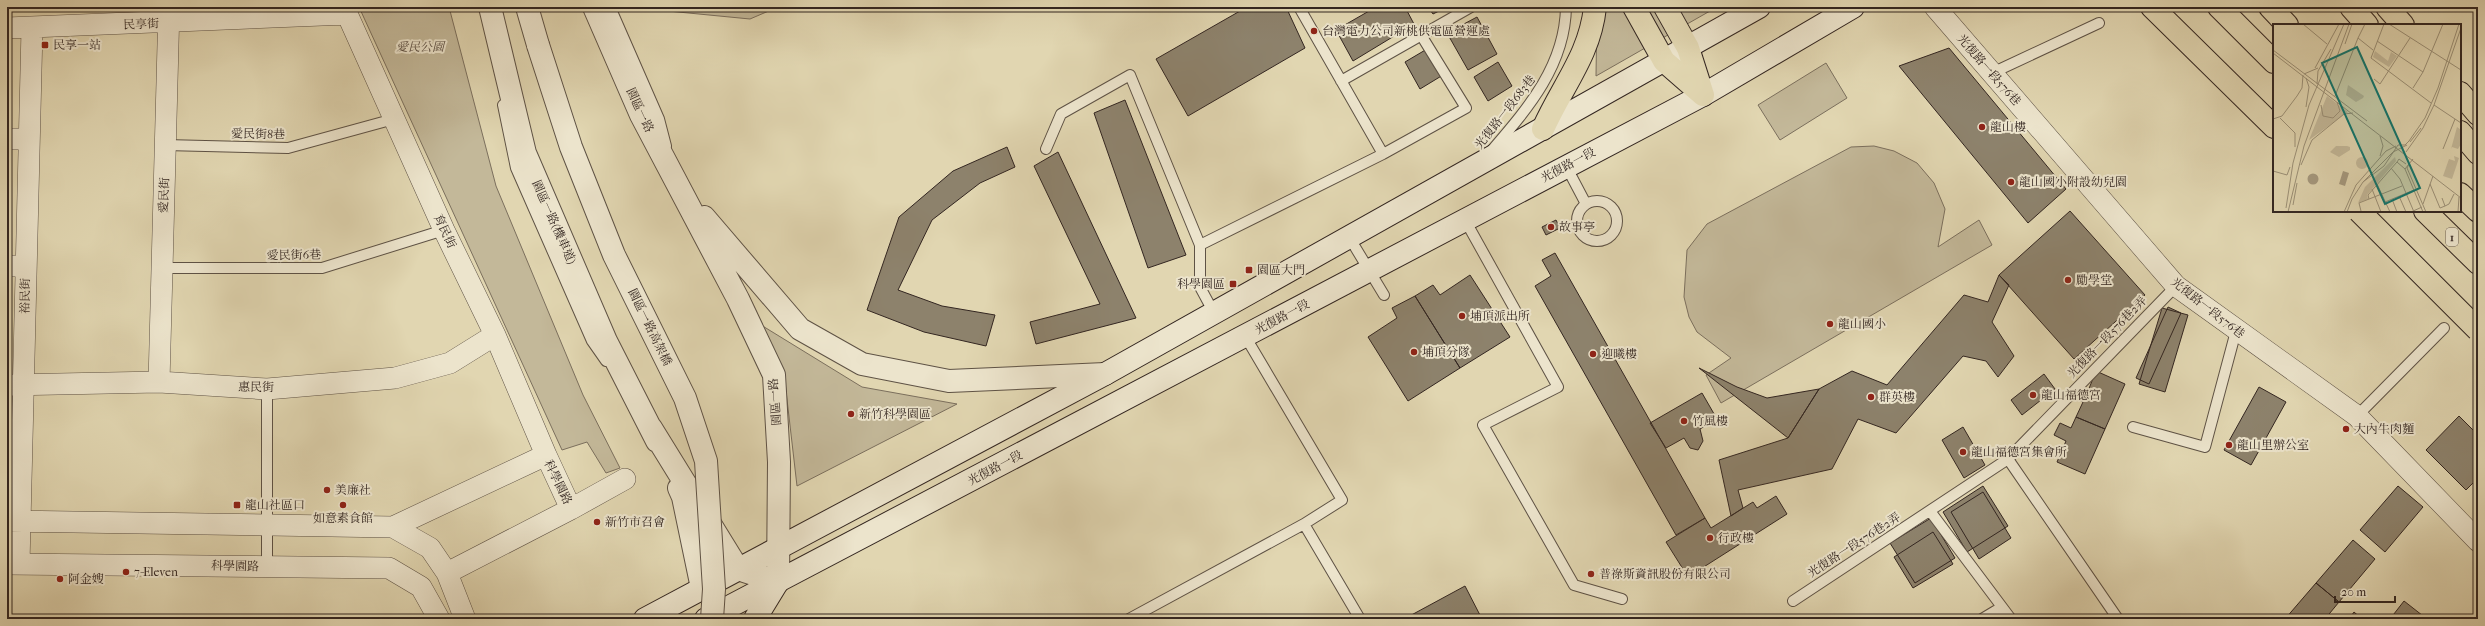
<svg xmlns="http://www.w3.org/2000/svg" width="2485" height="626" font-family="'IM FELL French Canon','Noto Serif TC',serif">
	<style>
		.green { fill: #c3b899; stroke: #7b6f5d }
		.building { fill: #8d826c; stroke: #332621 }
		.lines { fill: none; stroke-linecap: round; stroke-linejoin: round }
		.service-casing { stroke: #5e5245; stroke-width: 12 }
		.minor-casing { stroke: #5e5245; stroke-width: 22 }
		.tertiary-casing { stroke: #5e5245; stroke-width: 24 }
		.secondary-casing { stroke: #332621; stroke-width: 24 }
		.motorway-casing { stroke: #332621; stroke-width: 24 }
		.service { stroke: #ece4cc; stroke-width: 10 }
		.minor { stroke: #ece4cc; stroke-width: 21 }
		.tertiary { stroke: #ece4cc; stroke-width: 22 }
		.secondary { stroke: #ece4cc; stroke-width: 22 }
		.motorway { stroke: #e1d6b1; stroke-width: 22 }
		.tertiary-bridge-casing { stroke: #5e5245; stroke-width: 24; stroke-linecap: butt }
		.motorway-bridge-casing { stroke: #332621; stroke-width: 24; stroke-linecap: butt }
		.tertiary-bridge { stroke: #ece4cc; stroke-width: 22 }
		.motorway-bridge { stroke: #e1d6b1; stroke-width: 22 }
		.poi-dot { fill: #8f2418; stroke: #ece4cc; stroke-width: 1.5 }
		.labels { text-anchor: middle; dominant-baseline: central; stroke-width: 4; stroke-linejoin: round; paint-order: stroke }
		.shield { fill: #ece4cc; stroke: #6a5f54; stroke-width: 1 }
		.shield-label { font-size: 11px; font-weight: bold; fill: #332621 }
		.street-label { font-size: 12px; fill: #332621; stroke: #ece4cc }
		.poi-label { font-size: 12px; fill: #332621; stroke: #ece4cc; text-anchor: start }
		.park-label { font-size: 12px; font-style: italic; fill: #574a3f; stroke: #ece4cc }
		.inset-road { fill: none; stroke: #9b9077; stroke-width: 1 }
		.view { fill: #0f766e; fill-opacity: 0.15; stroke: #0f766e; stroke-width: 2 }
		.inset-edge { fill: none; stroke: #332621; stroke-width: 2 }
	</style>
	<rect width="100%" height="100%" fill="#e1d6b1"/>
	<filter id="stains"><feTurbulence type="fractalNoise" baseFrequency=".005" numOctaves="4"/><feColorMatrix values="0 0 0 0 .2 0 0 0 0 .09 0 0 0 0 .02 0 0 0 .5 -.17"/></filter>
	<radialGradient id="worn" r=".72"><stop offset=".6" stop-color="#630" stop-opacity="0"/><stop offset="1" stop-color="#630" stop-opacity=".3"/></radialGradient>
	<!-- green -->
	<path class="green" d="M359,7H449L496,186L583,395L620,468L606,473L587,442L562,450Z
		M667,7H778L750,19L668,11Z
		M1597,7H1717L1596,76Z
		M1826,63L1847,98L1780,140L1758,105Z
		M1874,146L1894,151L1917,163L1934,183L1945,209L1938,247L1979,220L1992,245L1721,403L1706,375L1731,358L1697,332L1689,317L1684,297L1687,250L1707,224L1851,147Z
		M761,325L862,387L957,404L797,486L785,382Z"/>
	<!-- building -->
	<path class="building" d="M1247,7H1286L1305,48L1188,116L1156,59Z
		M1376,7H1405L1414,24L1353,61L1336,30Z
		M1428,7H1447L1433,14Z
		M1477,17L1497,54L1468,70L1447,33Z
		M1949,48L2066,189L2028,223L1899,66Z
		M1427,49L1443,75L1420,89L1405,62Z
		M1498,62L1512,86L1488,101L1474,77Z
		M1125,100L1186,255L1148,268L1094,113Z
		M1007,147L1015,167L980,183L932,220L898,290L942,306L995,315L986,346L924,332L867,310L899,217L953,171Z
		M1058,152L1136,318L1036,344L1030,322L1100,304L1034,166Z
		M2070,211L2145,295L2074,359L1999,275Z
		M1556,220L1560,228L1546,235L1542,227Z
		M1555,253L1705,518L1676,535L1535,286L1551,276L1542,260Z
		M1470,275L1510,337L1460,368L1415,296L1433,285L1440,295Z
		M1999,275L2009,285L1992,322L2014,356L1998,377L1986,361L1963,356L1896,433L1858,419L1832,469L1738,490L1743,508L1731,516L1719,460L1788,438L1819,389L1852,371L1887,385L1964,295L1988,302Z
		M1415,296L1460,368L1408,401L1368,337L1397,318L1392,308Z
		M2168,307L2181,313L2149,384L2136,378Z
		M2162,308L2188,315L2165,392L2139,384Z
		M1699,368L1737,387L1767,398L1819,389L1788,438Z
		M2096,371L2125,384L2105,429L2076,417L2083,402L2079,400L2084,389L2088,391Z
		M2044,374L2055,389L2022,415L2011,400Z
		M2259,387L2286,402L2251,465L2224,450Z
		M1702,393L1717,419L1700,429L1703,441L1698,450L1690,448L1684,438L1666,448L1650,423Z
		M2459,416L2478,435V478L2466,490L2426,450Z
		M2076,417L2105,429L2085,474L2057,462L2066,441L2054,435L2060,423L2071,428Z
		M1963,427L1985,465L1964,478L1942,440Z
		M1983,486L2008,526L1967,552L1943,512Z
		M2398,486L2423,507L2385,552L2360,530Z
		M1983,492L2011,538L1979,559L1951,512Z
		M1776,496L1787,514L1688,577L1666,542L1705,518L1711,528L1753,502L1757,508Z
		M1931,518L1955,558L1915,583L1890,543Z
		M1933,532L1953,564L1913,588L1894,557Z
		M2353,540L2375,559L2339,602L2316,583Z
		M2316,583L2339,602L2325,619H2285Z
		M1465,586L1482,619H1404Z
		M2404,601L2427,619H2390Z
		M2354,612L2362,619H2349Z"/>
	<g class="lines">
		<!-- service casing -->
		<g class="service-casing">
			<path id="service" d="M610,7L659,119L666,146
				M1299,7L1383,154
				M1992,73L2099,23
				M1341,81L1471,7
				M503,105L516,168L592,341L606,361
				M165,145L288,148L394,119
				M1046,149L1061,114L1130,75L1200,245
				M1493,149C1529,107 1565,65 1566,7
				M1566,166L1586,204
				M1577 221a20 20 0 1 1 40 0a20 20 0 1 1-40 0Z
				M1465,220L1558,387L1483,425L1574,585L1622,599
				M1349,237L1384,295
				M162,268H322L444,230
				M1214,313L1200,287V245L1383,154L1466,108L1421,35
				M1245,336L1342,500L1304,524L1360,619
				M267,389V567
				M2357,416L2444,328
				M2133,427L2205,447L2236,331
				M2008,459L2118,619
				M1930,511L2011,619
				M1793,601L2008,459L2176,286
				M1129,619L1304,524
				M1982,619L2002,607"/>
		</g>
		<!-- minor casing -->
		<g class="minor-casing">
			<path id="minor" d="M344,7L444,230L495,335L546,455
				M1935,7L2176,286L2357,416L2478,541
				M7,28L347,14
				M7,139H29
				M7,266H26
				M159,382L169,7
				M7,385L159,382L267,389L395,378L450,363L495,335
				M571,509L625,479
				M7,521L393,527L430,548L447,573L465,619
				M393,527L546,455L571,509L447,573
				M7,564L389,568L421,587L439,619
				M19,564L32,29"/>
		</g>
		<!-- tertiary casing -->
		<g class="tertiary-casing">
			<path id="tertiary" d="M490,7L525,153L606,341L657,441
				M527,7L538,45
				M594,7L641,115L738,299L774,375L779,462L778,582L738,569L651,428
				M704,217L800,329L862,364L949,381L1105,374
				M679,488L683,497L702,588"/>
		</g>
		<!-- secondary casing -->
		<g class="secondary-casing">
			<path id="secondary" d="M645,619L1105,374L1759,7
				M706,619L1703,95L1853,7
				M755,619L777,583"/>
		</g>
		<!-- motorway casing -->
		<g class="motorway-casing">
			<path id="motorway" d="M1634,7L1664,61L1703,95
				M1665,7L1688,48L1703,95
				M2152,7L2274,127
				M2219,7L2274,62
				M2270,7L2287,25
				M2351,7L2367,25
				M2387,7L2403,25
				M2460,93L2478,114
				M1543,129C1562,86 1590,55 1595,7
				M2460,132L2478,153
				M2460,194L2478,211
				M2425,211L2478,263"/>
		</g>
		<!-- service -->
		<use href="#service" class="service"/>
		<!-- minor -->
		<use href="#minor" class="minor"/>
		<!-- tertiary -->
		<use href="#tertiary" class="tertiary"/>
		<!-- secondary -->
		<use href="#secondary" class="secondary"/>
		<!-- motorway -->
		<use href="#motorway" class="motorway"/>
		<!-- tertiary-bridge casing -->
		<g class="tertiary-bridge-casing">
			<path id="tertiary-bridge" d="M538,45L571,147L614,255L685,398L706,461L714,589L712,619"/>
		</g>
		<!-- motorway-bridge casing -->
		<g class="motorway-bridge-casing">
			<path id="motorway-bridge" d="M2359,211L2478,330"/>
		</g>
		<!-- tertiary-bridge -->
		<use href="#tertiary-bridge" class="tertiary-bridge"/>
		<!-- motorway-bridge -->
		<use href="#motorway-bridge" class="motorway-bridge"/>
	</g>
	<!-- markers -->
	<g class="poi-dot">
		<circle cx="1314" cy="31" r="4"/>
		<rect x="41" y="41" width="8" height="8" rx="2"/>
		<circle cx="1982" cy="127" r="4"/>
		<circle cx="2011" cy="182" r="4"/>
		<circle cx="1551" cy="227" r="4"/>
		<rect x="1245" y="266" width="8" height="8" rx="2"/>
		<circle cx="2068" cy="280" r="4"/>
		<rect x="1229" y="280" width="8" height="8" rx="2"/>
		<circle cx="1462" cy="316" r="4"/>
		<circle cx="1830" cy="324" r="4"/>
		<circle cx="1414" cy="352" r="4"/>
		<circle cx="1593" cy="354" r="4"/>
		<circle cx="2033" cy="395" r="4"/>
		<circle cx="1871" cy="397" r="4"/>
		<circle cx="851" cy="414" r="4"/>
		<circle cx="1684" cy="421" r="4"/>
		<circle cx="2346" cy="429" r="4"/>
		<circle cx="2229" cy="445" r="4"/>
		<circle cx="1963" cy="452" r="4"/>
		<circle cx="327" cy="490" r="4"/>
		<rect x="233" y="501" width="8" height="8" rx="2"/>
		<circle cx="343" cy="505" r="4"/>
		<circle cx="597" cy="522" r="4"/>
		<circle cx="1710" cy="538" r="4"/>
		<circle cx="126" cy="572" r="4"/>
		<circle cx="1591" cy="574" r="4"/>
		<circle cx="60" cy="579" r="4"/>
	</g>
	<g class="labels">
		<!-- shield labels -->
		<rect class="shield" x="2446" y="228" width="12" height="18" rx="3"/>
		<g class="shield-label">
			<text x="2452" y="237">1</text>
		</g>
		<!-- street labels -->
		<g class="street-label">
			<text transform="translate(141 24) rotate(-2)">民享街</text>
			<text transform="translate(1989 70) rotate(49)">光復路一段576巷</text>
			<text transform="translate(640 110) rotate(65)">園區一路</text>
			<text transform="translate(1505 112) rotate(-52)">光復路一段683巷</text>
			<text transform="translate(258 134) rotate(1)">愛民街8巷</text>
			<text transform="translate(1568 165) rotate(-28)">光復路一段</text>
			<text transform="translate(164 195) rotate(-88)">愛民街</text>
			<text transform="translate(554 222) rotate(66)">園區一路(機車道)</text>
			<text transform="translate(445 231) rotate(65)">育民街</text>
			<text transform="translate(294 255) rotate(-1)">愛民街6巷</text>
			<text transform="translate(25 296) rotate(-89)">裕民街</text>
			<text transform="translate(2208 308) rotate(38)">光復路一段576巷</text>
			<text transform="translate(1282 317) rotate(-28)">光復路一段</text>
			<text transform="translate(650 327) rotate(64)">園區一路高架橋</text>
			<text transform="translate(2107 337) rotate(-46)">光復路一段576巷2弄</text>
			<text transform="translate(256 387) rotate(1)">惠民街</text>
			<text transform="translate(775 402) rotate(-95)">園區一路</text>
			<text transform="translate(995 468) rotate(-28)">光復路一段</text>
			<text transform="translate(558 482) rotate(64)">科學園路</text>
			<text transform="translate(1854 545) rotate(-33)">光復路一段576巷2弄</text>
			<text transform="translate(235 566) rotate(1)">科學園路</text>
		</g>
		<!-- poi labels -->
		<g class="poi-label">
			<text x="1322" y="31">台灣電力公司新桃供電區營運處</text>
			<text x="53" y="45">民享一站</text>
			<text x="1990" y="127">龍山樓</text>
			<text x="2019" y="182">龍山國小附設幼兒園</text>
			<text x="1559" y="227">故事亭</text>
			<text x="1257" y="270">園區大門</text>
			<text x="2076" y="280">勵學堂</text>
			<text x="1225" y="284" text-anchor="end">科學園區</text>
			<text x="1470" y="316">埔頂派出所</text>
			<text x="1838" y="324">龍山國小</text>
			<text x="1422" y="352">埔頂分隊</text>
			<text x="1601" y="354">迎曦樓</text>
			<text x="2041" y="395">龍山福德宮</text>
			<text x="1879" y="397">群英樓</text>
			<text x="859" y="414">新竹科學園區</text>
			<text x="1692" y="421">竹風樓</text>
			<text x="2354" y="429">大內牛肉麵</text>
			<text x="2237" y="445">龍山里辦公室</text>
			<text x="1971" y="452">龍山福德宮集會所</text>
			<text x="335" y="490">美廉社</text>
			<text x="245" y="505">龍山社區口</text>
			<text x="343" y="518" text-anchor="middle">如意素食館</text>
			<text x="605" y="522">新竹市召會</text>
			<text x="1718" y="538">行政樓</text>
			<text x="134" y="572">7-Eleven</text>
			<text x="1599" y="574">普祿斯資訊股份有限公司</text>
			<text x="68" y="579">阿金嫂</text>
		</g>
		<!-- park labels -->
		<g class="park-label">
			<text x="420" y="47">愛民公園</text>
		</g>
	</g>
	<!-- overview -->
	<g transform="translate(2273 24)">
		<rect width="188" height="188" fill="#e1d6b1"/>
		<path d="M102,27L115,37L118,28L124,32L116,43L100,33ZM75,61L91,72L90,74L83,78L73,71ZM54,72L75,88L36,116ZM184,103L188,106V120L185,125L179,123L178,125ZM63,122H74L77,123V126L66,133L57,128ZM181,132L186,134L179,155L170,152L176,135L182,137ZM122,133L123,137L94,171L95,175L85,179L92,163ZM83 139a6 6 0 1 1 12 0a6 6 0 1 1-12 0Z" fill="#c3b899"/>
		<path d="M70,147L76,149L72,162L66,160ZM34.5 155a5.5 5.5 0 1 1 11 0a5.5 5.5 0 1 1-11 0Z" fill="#a69a80"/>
		<path class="inset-road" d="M30,0L54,20M111,0L98,34L158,79M116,0L188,46M85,14L100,26M104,17L150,48M72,20L79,0M0,26L94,97M0,29L188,174M42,44L66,0M31,50L45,44M101,55L107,60L137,14M44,60L45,47L58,25M140,64L150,48L170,0M62,72L85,14L92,0M48,81L50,92L60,94L67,87L64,78M161,81L188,99M33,83L36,63L33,54M7,94L22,109V123M0,95L9,92L24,72L29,64L30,51M107,112L110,122L107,132M137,118L148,104M125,121H132L136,117L152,94L165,64L186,0M170,125L182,95M133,128L150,104L161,81L188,4M140,135L132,145L150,188M136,140L134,144L153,188M28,141L39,116L71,90L80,89M118,144L127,155L141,188M132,145L124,138L126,135L133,140M0,147L14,151L17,143M90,158L120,128L134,121M104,160L117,188M157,160L167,184L172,182L169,174M99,165L108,188M126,172L133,188M96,175L95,171L124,138M119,175L124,188M112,178L141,166M150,180L160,152M20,181L24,159M172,182L176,180L181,170M13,184L20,139L36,81L71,0M88,187L86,179L129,162M15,188L31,122L76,0M71,188L83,161L113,127L123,122M74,188L79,175L90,158L111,142L125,121M138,188L149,183M185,188L186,173"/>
		<path class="view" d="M84,23L147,164L112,180L49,39Z"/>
		<rect width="188" height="188" class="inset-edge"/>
	</g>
	<!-- margin -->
	<rect width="2485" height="626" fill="none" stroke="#e1d6b1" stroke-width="24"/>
	<rect x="8" y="8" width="2469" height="610" fill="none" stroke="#332621" stroke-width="2"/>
	<rect x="12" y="12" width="2461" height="602" fill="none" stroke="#332621"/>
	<!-- scale -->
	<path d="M2335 596v6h60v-6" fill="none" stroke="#332621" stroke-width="2"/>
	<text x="2341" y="596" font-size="12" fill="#332621" stroke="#ece4cc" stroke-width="3" paint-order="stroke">20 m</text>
	<rect width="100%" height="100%" filter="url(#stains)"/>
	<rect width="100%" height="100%" fill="url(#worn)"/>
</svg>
